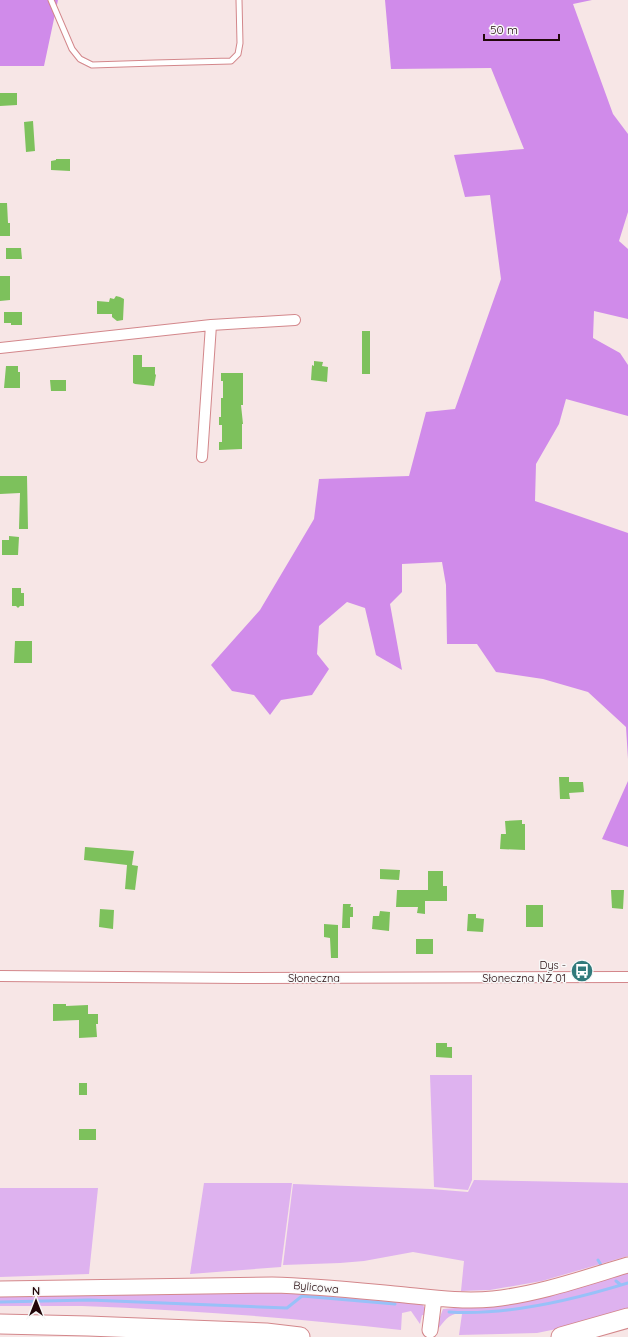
<svg xmlns="http://www.w3.org/2000/svg" width="628" height="1337" font-family="Quicksand,sans-serif">
	<style>
		.green { fill: #deb2ef }
		.forest { fill: #d08bea }
		.lines { fill: none; stroke-linecap: round; stroke-linejoin: round }
		.stream { stroke: #98c1f8; stroke-width: 3 }
		.building { fill: #7dc15c }
		.lane-casing { stroke: #d3878b; stroke-width: 7 }
		.street-casing { stroke: #d3878b; stroke-width: 12 }
		.secondary-casing { stroke: #d3878b; stroke-width: 17 }
		.highway-casing { stroke: #d3878b; stroke-width: 21 }
		.lane { stroke: #fff; stroke-width: 5 }
		.street { stroke: #fff; stroke-width: 10 }
		.secondary { stroke: #fff; stroke-width: 15 }
		.highway { stroke: #fff; stroke-width: 19 }
		.labels { text-anchor: middle; dominant-baseline: central; stroke-width: 3; stroke-linejoin: round; paint-order: stroke }
		.poi-label { font-size: 11px; fill: #22070a; stroke: #f8f8f8; text-anchor: end }
		.street-label { font-size: 11px; fill: #22070a; stroke: #f8f8f8 }
	</style>
	<rect width="100%" height="100%" fill="#f7e6e6"/>
	<!-- green -->
	<path class="green" d="M430,1075H472V1180L468,1190L434,1187Z
		M474,1180L628,1183V1256L542,1281L490,1290L461,1291L464,1261L413,1252L364,1261L340,1263L283,1265L293,1184L431,1189L468,1192Z
		M204,1183H292L281,1267L190,1274Z
		M0,1188H98L89,1274L0,1277Z
		M628,1273V1309L571,1326L537,1333L459,1335L462,1314C449,1312 445,1321 437,1330L438,1322L443,1309L523,1302Z
		M276,1290L420,1302L425,1308L427,1316L422,1315L420,1324L411,1311L402,1313L401,1330C295,1318 189,1310 82,1306C55,1306 27,1306 0,1306V1295Z"/>
	<!-- forest -->
	<path class="forest" d="M0,0H58L44,66H0Z
		M385,0H592L573,4L613,114L628,134V212L619,241L628,249V319L594,311L593,338L620,353L628,365V416L566,399L559,424L536,464L535,501L628,533V759L626,727L588,692L543,679L496,672L477,644H447L446,585L442,562L402,564V592L390,604L402,670L376,655L365,608L347,602L319,626L317,654L329,669L312,695L281,700L270,715L254,695L232,691L211,665L260,610L314,519L319,479L409,476L426,412L455,409L501,279L490,195L465,197L454,155L524,149L491,68L391,69Z
		M628,781V847L602,839Z"/>
	<g class="lines">
		<!-- stream -->
		<path class="stream" d="M598,1260L601,1265
			M616,1281L621,1285
			M0,1302L89,1300L287,1308L302,1296L395,1304
			M449,1312C507,1316 573,1300 628,1283"/>
	</g>
	<!-- building -->
	<path class="building" d="M0,93H17V105L0,106Z
		M33,121L35,151L26,152L24,122Z
		M56,159H70V171L51,170V161L56,160Z
		M0,203H7L8,223H10V236H0Z
		M6,248H21L22,259H6Z
		M0,276H10V300L0,301Z
		M116,296L120,297L124,299L123,320L117,321L112,317V314H97V301L109,302L110,298L114,299Z
		M4,312H22V325H11V323H4Z
		M362,331H370V374H362Z
		M133,355H142V367H155V374L156,375L154,386L135,384L133,383Z
		M314,361L323,362L322,366L328,367L327,382L311,380L312,365L314,366Z
		M6,366H18V372H20V388H4Z
		M221,373H243V405H241L243,424H242V449L219,450V442H222V425H219V417H221V398H223V381H221Z
		M50,380H66V391H51Z
		M0,476H27L28,529H19L20,493L0,494Z
		M9,536L19,537L18,555H2V540H9Z
		M12,588H21V593H24V606H20L18,608L16,606H12Z
		M15,641H32V663H14Z
		M559,777H569V782H583L584,792L569,793L570,799H560Z
		M522,820V824H525V850L500,849L501,834H506L505,821Z
		M85,847L134,851L132,865L138,866L135,890L125,889L127,865L84,860Z
		M380,869L400,870L399,880L380,879Z
		M428,871H443V886H447V901H425V914L417,913L418,907H396L397,890H428Z
		M611,890H624L623,909L612,908Z
		M343,904H351L350,907H353V917H350V928H342Z
		M526,905H543V927H526Z
		M100,909L114,910L113,929L99,927Z
		M380,911L390,912L389,931L372,929L373,916H379Z
		M468,914H476V918L484,919L483,932L467,931Z
		M324,924L338,925V958H331L330,938L324,937Z
		M416,939H433V954H416Z
		M53,1004H66V1006L88,1005V1014H98V1024H96L97,1037L79,1038V1020L53,1021Z
		M436,1043H447V1047H452V1058L436,1057Z
		M79,1083H87V1095H79Z
		M79,1129H96V1140H79Z"/>
	<g class="lines">
		<!-- lane casing -->
		<g class="lane-casing">
			<path id="lane" d="M51,0L72,49L80,59L92,65L155,63L231,61L238,54L240,43L239,0"/>
		</g>
		<!-- street casing -->
		<g class="street-casing">
			<path id="street" d="M0,348L211,325L295,320
				M202,457L211,325
				M0,976L240,978L628,977"/>
		</g>
		<!-- secondary casing -->
		<g class="secondary-casing">
			<path id="secondary" d="M0,1289L272,1285C317,1286 361,1291 405,1295C434,1298 464,1302 493,1299C539,1294 584,1278 628,1265
				M430,1330L434,1298"/>
		</g>
		<!-- highway casing -->
		<g class="highway-casing">
			<path id="highway" d="M0,1324L88,1326L266,1333L300,1337
				M561,1337L628,1318"/>
		</g>
		<!-- lane -->
		<use href="#lane" class="lane"/>
		<!-- street -->
		<use href="#street" class="street"/>
		<!-- secondary -->
		<use href="#secondary" class="secondary"/>
		<!-- highway -->
		<use href="#highway" class="highway"/>
	</g>
	<!-- icons -->
	<defs>
		<g id="bus-disc" transform="scale(1.15)"><circle r="9.5" fill="#317a7b" stroke="#f8f8f8"/><path d="M-5-6H5V4H4V6H2V4H-2V6H-4V4H-5ZM-3.5-4V0h7V-4ZM-3.5 1.2v1.5H-2V1.2ZM2 1.2v1.5H3.5V1.2Z" fill="#fff"/></g>
	</defs>
	<g fill-rule="evenodd">
		<use href="#bus-disc" x="582" y="971"/>
	</g>
	<g class="labels">
		<!-- poi labels -->
		<g class="poi-label">
			<text x="566" y="965">Dys -<tspan x="566" dy="13">Słoneczna NŻ 01</tspan></text>
		</g>
		<!-- street labels -->
		<g class="street-label">
			<text x="314" y="978">Słoneczna</text>
			<text transform="translate(316 1287) rotate(5)">Bylicowa</text>
		</g>
	</g>
	<!-- north arrow -->
	<g transform="translate(36 1301)" stroke="#f8f8f8" stroke-width="3" paint-order="stroke">
	<path d="M0-3L7 15L0 10L-7 15Z" fill="#22070a"/>
	<text y="-6" font-size="11" font-weight="bold" text-anchor="middle" fill="#22070a">N</text>
	</g>
	<!-- scale -->
	<path d="M484 34v6h75v-6" fill="none" stroke="#22070a" stroke-width="2"/>
	<text x="490" y="34" font-size="12" fill="#22070a" stroke="#f8f8f8" stroke-width="3" paint-order="stroke">50 m</text>
</svg>
